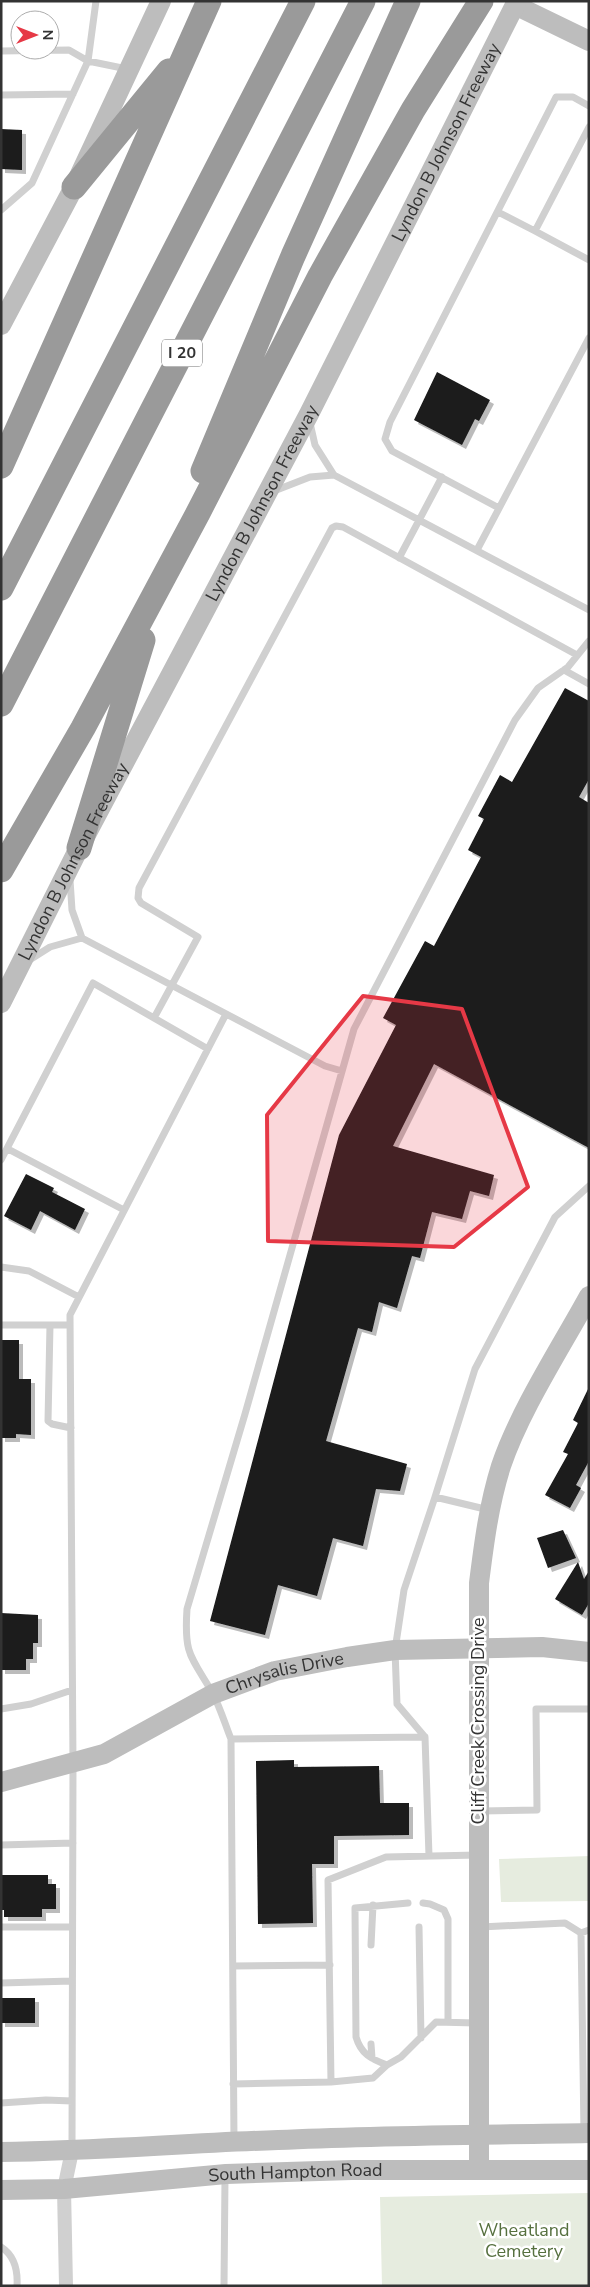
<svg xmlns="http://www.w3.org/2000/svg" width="590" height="2287" font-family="'Nunito Sans',sans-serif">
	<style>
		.green { fill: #e6ecdf }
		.building { fill: #1a1a1a; filter: url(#shadow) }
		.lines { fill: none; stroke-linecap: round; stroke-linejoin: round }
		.lane { stroke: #d0d0d0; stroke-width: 7 }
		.street { stroke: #d0d0d0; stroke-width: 14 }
		.secondary { stroke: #bdbdbd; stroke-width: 20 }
		.highway { stroke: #9a9a9a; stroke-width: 25 }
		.marked { fill: #e63946; fill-opacity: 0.2; stroke: #e63946; stroke-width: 4; stroke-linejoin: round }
		.labels { text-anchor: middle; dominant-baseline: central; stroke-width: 5; stroke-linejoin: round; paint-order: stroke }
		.shield { fill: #fff; stroke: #707070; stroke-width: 1 }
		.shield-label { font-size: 16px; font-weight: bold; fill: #333 }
		.street-label { font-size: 18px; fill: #333; stroke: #fff }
		.park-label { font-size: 18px; fill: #56703f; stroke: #fff }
	</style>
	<defs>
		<filter id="shadow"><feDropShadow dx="4" dy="4" stdDeviation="0" flood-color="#0004"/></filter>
	</defs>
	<rect width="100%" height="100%" fill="#fff"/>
	<!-- green -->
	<path class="green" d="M589,1856V1901L501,1902L499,1859Z
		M589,2193V2286H382L380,2197Z"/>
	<!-- building -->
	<path class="building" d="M1,129L22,130V170L1,169Z
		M437,372L490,400L479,421L475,419L462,445L414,420Z
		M565,688L589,701V779L579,797L589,803V1148L434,1064L393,1146L494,1175L489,1196L470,1191L462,1219L432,1212L420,1258L412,1256L397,1308L379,1302L372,1332L358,1328L326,1441L407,1464L400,1491L376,1489L363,1546L333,1538L317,1596L278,1585L265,1635L210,1621L339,1135L396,1025L383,1018L425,941L434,946L481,857L468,850L484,819L478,816L500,775L512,782Z
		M26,1174L54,1188L52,1192L85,1209L75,1230L40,1211L31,1230L4,1216Z
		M1,1340H19V1379H31V1435L16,1434V1438H1Z
		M589,1387V1461L576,1485L581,1488L570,1508L545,1495L568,1454L563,1452L578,1423L573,1420Z
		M563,1530L576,1558L548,1568L537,1538Z
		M578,1562L584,1579L589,1571V1603L582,1615L555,1599Z
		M1,1613L38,1615V1643H33V1659H26V1670H1Z
		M294,1760V1767L379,1766L380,1803H409V1835L334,1836V1864H312L313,1923L258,1924L256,1761Z
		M1,1875H48V1884H56V1909H42V1917H4V1910H1Z
		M1,1998H35V2023H1Z"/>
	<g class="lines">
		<!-- lane -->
		<path class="lane" d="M1,51L69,50L88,61L127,69
			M1,95L73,94
			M589,127L535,231L589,260
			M1,210L32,183L88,61L96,1
			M498,212L535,231
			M310,423L315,445L334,475L589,610
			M274,491L310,477L334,475
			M499,508L392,451L385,439L390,422L556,97H573L589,106
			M477,550L589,338
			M399,558L442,477
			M564,670L589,684
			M70,880L72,910L82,938L325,1066L342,1071
			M31,959L50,947L82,938
			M154,1018L198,937L141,903L138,898L139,888L332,528L336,526L343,527L577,655
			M8,1149L124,1210
			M1,1160L93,983L208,1049
			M1,1267L29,1271L79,1297
			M1,1325H70
			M50,1325L48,1421L52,1424L71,1428
			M489,1510L435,1497L475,1369L555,1217L589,1186
			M1,1709L31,1704L72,1690
			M231,1739L425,1737
			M481,1811L537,1810L536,1709H589
			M1,1845L73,1843
			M429,1856L425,1737L397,1704L395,1650L404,1590L435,1497
			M423,1903L430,1904L444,1910L448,1919V2022
			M1,1927H72
			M419,1927L421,2038
			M481,1927L565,1923L581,1933L584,2132
			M581,1933L589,1930
			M371,1945L373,1905
			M233,1966L330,1965
			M1,1983L72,1981
			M371,2044L372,2058
			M387,2065C371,2059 361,2054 356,2037L355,1908L408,1903
			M331,2082L373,2078L387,2065L401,2057L436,2022L476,2023
			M233,2084L331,2082L328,1880L386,1857L478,1855
			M1,2103L46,2100L72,2101
			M234,2141L231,1739C225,1724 220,1707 212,1692C190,1655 184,1654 187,1609L245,1414L354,1029L515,720L538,688L568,667L589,641
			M72,2148L73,1764L70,1315L226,1014
			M1,2247C15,2256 18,2270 17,2286
			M224,2286L225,2177"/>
		<!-- street -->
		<path class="street" d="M66,2286L64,2189L72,2151"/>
		<!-- secondary -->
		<g class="secondary">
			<path d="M515,5L589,41"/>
			<path d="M1,325L74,187L161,1"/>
			<path id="s1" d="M1,1003L79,848L309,414L517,1"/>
			<path id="s2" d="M1,1782L104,1754L213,1694L275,1671L347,1657L395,1650L542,1647L589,1652"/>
			<path d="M1,2152C94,2151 185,2143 278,2140C381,2135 485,2135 589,2133"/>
			<path d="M479,2169V1583C484,1543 489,1504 501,1466C520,1410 560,1349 589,1296"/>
			<path id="s3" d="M1,2190L64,2189L226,2174L352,2170H589"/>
		</g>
		<!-- highway -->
		<path class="highway" d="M74,187L169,71
			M1,466L209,1
			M203,471L293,256L408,1
			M1,588L303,1
			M1,704L363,1
			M79,848L143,640
			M1,870L83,728L198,513L320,276L413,110L481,1"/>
	</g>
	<!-- marked area -->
	<path class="marked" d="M363,996L462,1009L528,1187L454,1247L268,1241L267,1115Z"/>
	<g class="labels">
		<!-- shield labels -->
		<rect class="shield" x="162" y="339.5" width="40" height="27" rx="4"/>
		<g class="shield-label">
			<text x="182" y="353">I 20</text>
		</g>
		<!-- street labels -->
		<g class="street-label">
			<text stroke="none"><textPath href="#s1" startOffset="969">Lyndon B Johnson Freeway</textPath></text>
			<text stroke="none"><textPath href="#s1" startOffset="564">Lyndon B Johnson Freeway</textPath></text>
			<text stroke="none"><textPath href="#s1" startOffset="159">Lyndon B Johnson Freeway</textPath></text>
			<text stroke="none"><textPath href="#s2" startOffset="306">Chrysalis Drive</textPath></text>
			<text transform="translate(478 1721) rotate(-90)">Cliff Creek Crossing Drive</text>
			<text stroke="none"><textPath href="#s3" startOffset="295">South Hampton Road</textPath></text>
		</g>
		<!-- park labels -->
		<g class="park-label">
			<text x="524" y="2230">Wheatland<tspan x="524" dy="21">Cemetery</tspan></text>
		</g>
	</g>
	<!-- border -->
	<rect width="590" height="2287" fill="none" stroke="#333333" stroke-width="5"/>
	<!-- north arrow -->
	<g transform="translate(35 35) rotate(90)"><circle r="24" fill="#ffffff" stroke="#adadad"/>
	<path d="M0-4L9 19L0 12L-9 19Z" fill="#e63946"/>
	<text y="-8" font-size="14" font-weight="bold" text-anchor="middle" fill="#333333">N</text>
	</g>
</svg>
